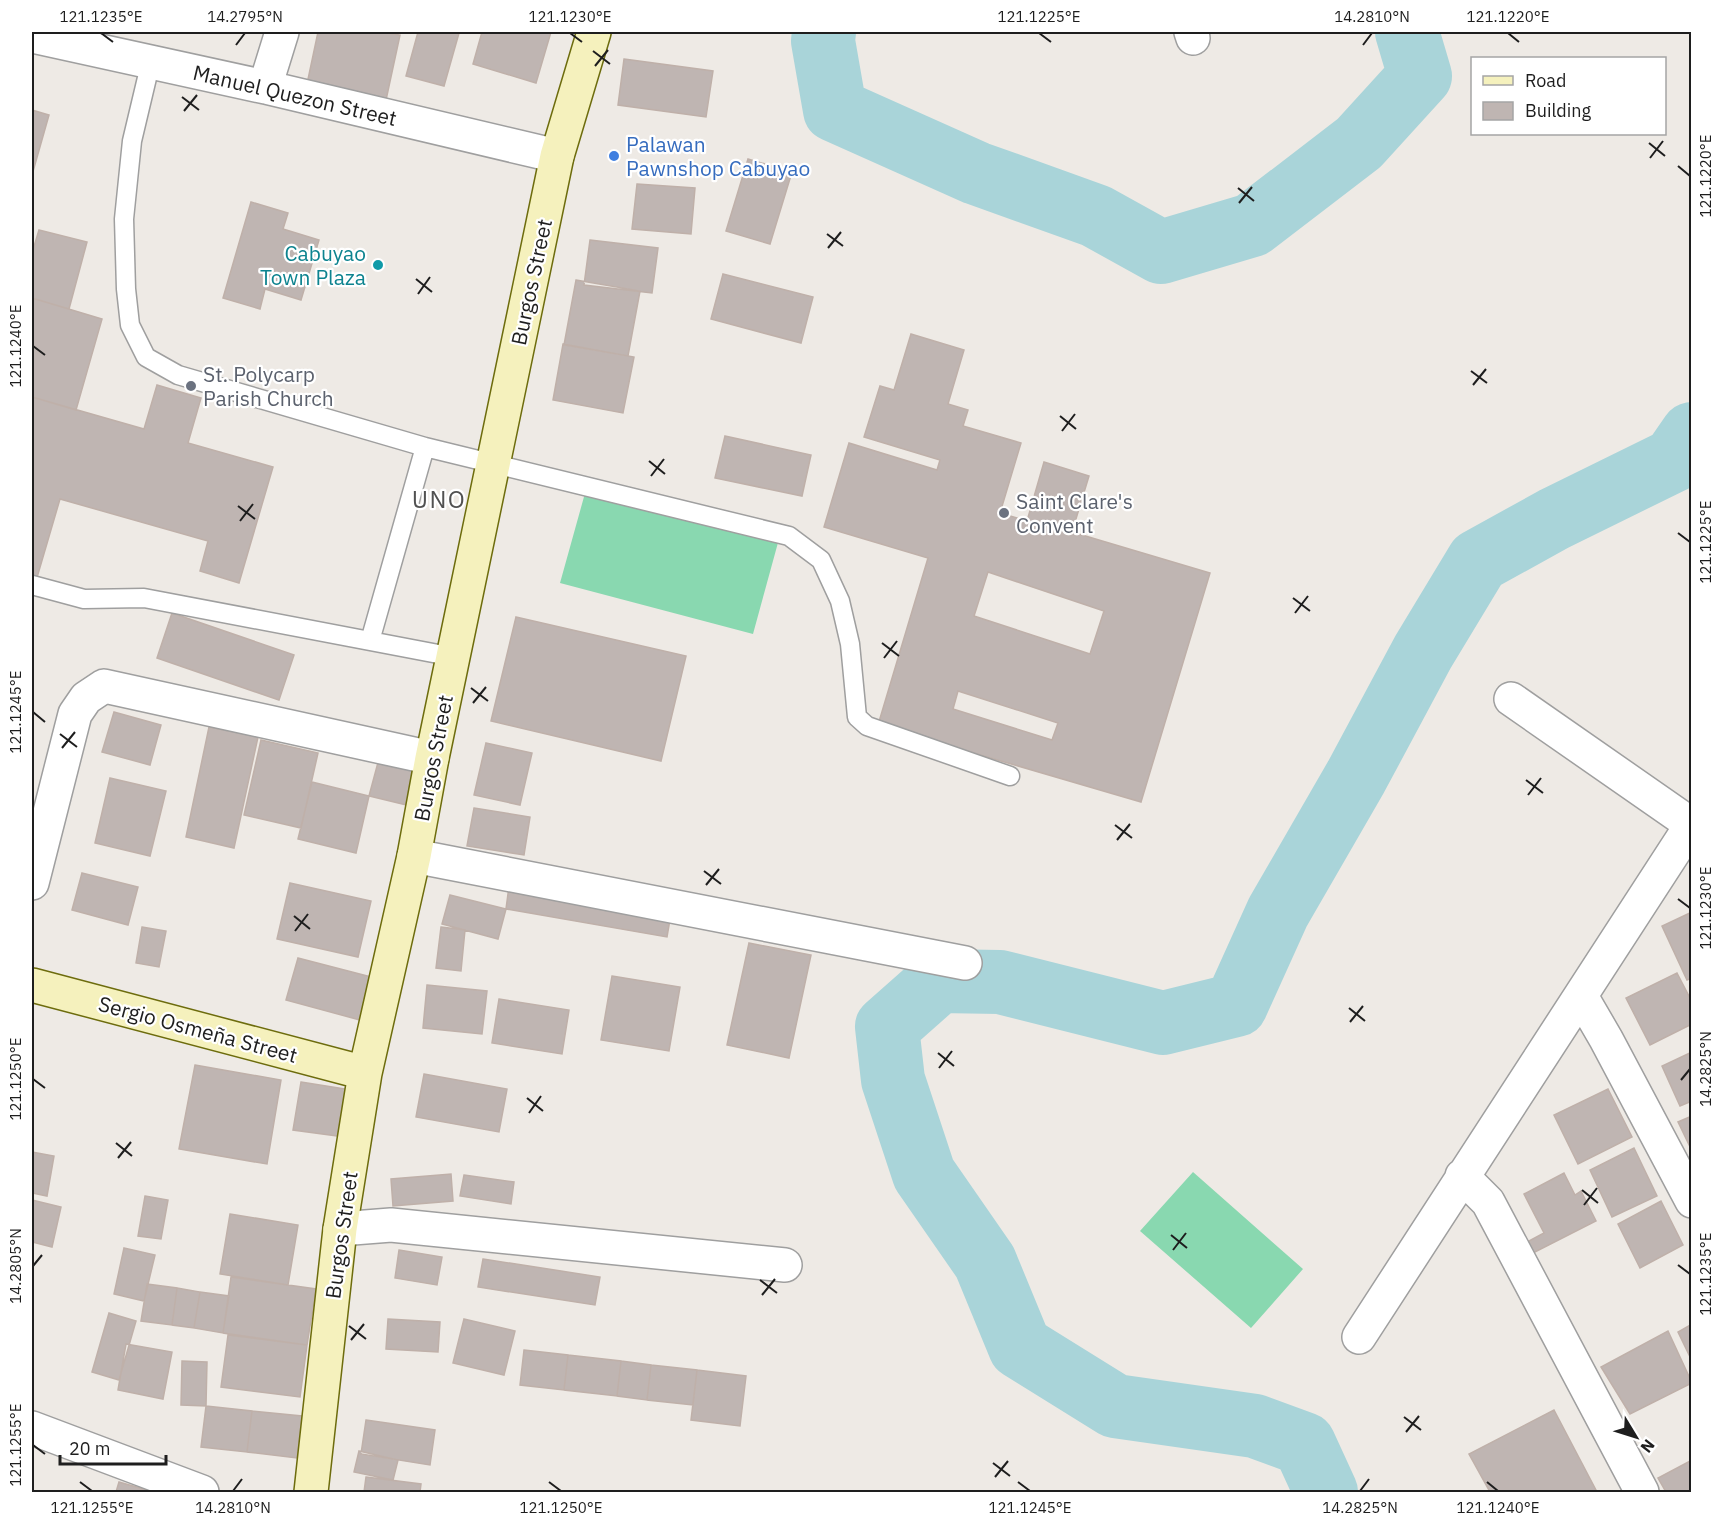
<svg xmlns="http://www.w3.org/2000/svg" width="1723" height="1524" font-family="'IBM Plex Sans',sans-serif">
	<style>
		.pitch { fill: #89d8b0 }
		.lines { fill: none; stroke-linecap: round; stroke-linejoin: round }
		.river { stroke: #a9d4d9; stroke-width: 64 }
		.building { fill: #bfb5b2; stroke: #bfb0a9; stroke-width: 1.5; fill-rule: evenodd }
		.lane-casing { stroke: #9f9f9f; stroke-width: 21 }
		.street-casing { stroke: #9f9f9f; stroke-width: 36 }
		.secondary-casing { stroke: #6d6c0d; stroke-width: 36 }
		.lane { stroke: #fff; stroke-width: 18 }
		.street { stroke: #fff; stroke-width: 33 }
		.secondary { stroke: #f5f1bd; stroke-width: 33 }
		.ticks { fill: none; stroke: #1e1e1e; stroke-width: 2 }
		.shop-dot { fill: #3f7fe0; stroke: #fff; stroke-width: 2 }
		.culture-dot { fill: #0f9aa8; stroke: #fff; stroke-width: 2 }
		.worship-dot { fill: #6b7280; stroke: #fff; stroke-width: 2 }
		.labels { text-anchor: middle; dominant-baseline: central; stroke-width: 4.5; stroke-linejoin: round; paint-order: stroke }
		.street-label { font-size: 21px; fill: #1e1e1e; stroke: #fff }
		.shop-label { font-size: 21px; fill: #366cbe; stroke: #fff; text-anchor: start }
		.culture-label { font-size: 21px; fill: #0d838f; stroke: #fff; text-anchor: end }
		.worship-label { font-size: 21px; fill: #5b616d; stroke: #fff; text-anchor: start }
		.quarter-label { font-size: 24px; letter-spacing: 1.5px; fill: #515151; stroke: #fff }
		.neatline { fill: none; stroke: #1e1e1e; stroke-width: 2 }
		.ticks-label { font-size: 15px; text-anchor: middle; fill: #1e1e1e }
	</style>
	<rect width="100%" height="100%" fill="#eeeae5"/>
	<!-- pitch -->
	<path class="pitch" d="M587,486L779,539L753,634L560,583Z
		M1193,1172L1303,1269L1251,1328L1140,1231Z"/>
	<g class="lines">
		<!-- river -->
		<path class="river" d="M824,32L823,41L835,110L976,173L1096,216L1161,252L1252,225L1359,143L1420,76L1407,32
			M1326,1492L1304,1444L1255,1426L1115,1406L1020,1347L985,1262L924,1174L893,1080L887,1027L939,981L1000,982L1163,1023L1236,1005L1278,912L1356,777L1423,652L1478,561L1554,519L1674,460L1692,434"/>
	</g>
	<!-- building -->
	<path class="building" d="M318,32H382L400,35L386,100L307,84Z
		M418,32H453L459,33L444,86L406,76Z
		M482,32H551L536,83L473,64Z
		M624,59L713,71L706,117L618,105Z
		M32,110L49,115L32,175Z
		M748,159L792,172L770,244L726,231Z
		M637,184L695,188L691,234L632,229Z
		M251,202L288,213L283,229L319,240L301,300L265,289L260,309L223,298Z
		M39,230L87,242L69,309L32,298V253Z
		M590,240L658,248L652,293L584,285Z
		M723,274L813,297L801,343L711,319Z
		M576,280L640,291L628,356L564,345Z
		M32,298L102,319L76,410L32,397Z
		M911,334L964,350L948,404L968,410L963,426L1021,443L1000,513L1027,521L1044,462L1089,476L1072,532L1210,573L1141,802L878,725L928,558L824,527L849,443L937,470L940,460L864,437L880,386L894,390ZM988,572L1104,611L1090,654L974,616ZM958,691L1058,723L1052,740L953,709Z
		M563,344L634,357L623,413L553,400Z
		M157,385L201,398L188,443L273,467L239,583L200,571L208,541L60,499L36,581L32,579V397L144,429Z
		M725,436L811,455L802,496L715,478Z
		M172,613L294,655L279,700L157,658Z
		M516,617L686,656L661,761L491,721Z
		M114,712L161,725L150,765L102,752Z
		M209,727L258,737L234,848L186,837Z
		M261,740L318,753L301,828L244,815Z
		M486,743L532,753L520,805L474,795Z
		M380,755L425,766L415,807L369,796Z
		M110,778L166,791L150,856L95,843Z
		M312,782L369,796L356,853L298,839Z
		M474,808L530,817L524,855L467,846Z
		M82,873L138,887L128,925L72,910Z
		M510,879L672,908L667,937L506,909Z
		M290,883L371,901L358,957L277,939Z
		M450,895L506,909L498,939L442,924Z
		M1692,912V978L1687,980L1662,926Z
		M142,927L166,931L159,967L136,963Z
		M441,927L465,930L461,971L436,968Z
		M749,943L811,955L789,1058L727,1045Z
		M298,958L383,980L371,1023L286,1000Z
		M1677,973L1692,1002V1024L1650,1045L1626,998Z
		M612,976L680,987L669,1051L601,1040Z
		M427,985L487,991L482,1034L423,1028Z
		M499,999L569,1010L562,1054L492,1043Z
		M1692,1052V1101L1680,1106L1662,1066Z
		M195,1065L281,1080L267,1164L179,1149Z
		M424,1074L507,1089L499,1132L416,1117Z
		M301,1082L352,1090L344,1137L293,1130Z
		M1608,1089L1632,1137L1578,1164L1554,1115Z
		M1692,1116V1151L1678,1122Z
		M1634,1148L1657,1196L1612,1217L1590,1170Z
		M32,1152L54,1156L47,1196L32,1193Z
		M1564,1173L1575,1195L1581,1191L1596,1221L1533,1253L1527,1242L1544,1233L1524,1194Z
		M451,1174L453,1201L393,1206L391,1179Z
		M464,1175L514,1182L511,1204L460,1196Z
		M145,1196L168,1200L161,1239L138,1236Z
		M32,1200L61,1207L52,1247L32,1242Z
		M1661,1201L1683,1245L1640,1268L1618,1224Z
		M230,1214L298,1225L288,1285L220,1274Z
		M124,1248L155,1255L144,1301L114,1294Z
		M399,1250L442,1257L437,1285L395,1278Z
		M483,1259L600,1277L595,1305L478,1287Z
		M231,1277L316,1289L307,1345L223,1333Z
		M147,1284L177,1288L172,1325L141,1321Z
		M177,1288L200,1292L194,1328L172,1325Z
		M200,1292L229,1296L223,1333L194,1328Z
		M109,1313L136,1321L119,1380L92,1372Z
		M388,1319L440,1322L438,1352L386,1349Z
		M464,1319L515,1331L504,1375L453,1363Z
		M1692,1324V1361L1678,1332Z
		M1668,1331L1692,1383L1630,1414L1601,1367Z
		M228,1335L307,1345L300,1397L221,1387Z
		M126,1344L172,1352L163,1399L118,1390Z
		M524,1350L568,1355L564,1390L520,1385Z
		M568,1355L621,1361L617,1396L564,1390Z
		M182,1361L207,1362L206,1406L181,1405Z
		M621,1361L651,1365L647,1400L617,1396Z
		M651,1365L697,1370L693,1405L647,1400Z
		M697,1370L746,1376L740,1426L691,1420Z
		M206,1406L252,1411L247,1452L201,1447Z
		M1554,1410L1597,1492H1490L1469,1454Z
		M252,1411L302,1416L297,1458L247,1452Z
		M366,1420L435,1430L430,1465L361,1454Z
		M359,1451L398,1460L393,1480L354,1472Z
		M1692,1460V1492H1666L1658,1478Z
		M366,1477L421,1484L420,1492H364Z
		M119,1482L154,1492H116Z"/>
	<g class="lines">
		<!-- lane casing -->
		<g class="lane-casing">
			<path id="lane" d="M151,61L132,141L124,219L126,289L130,325L146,357L178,375L425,447L789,536L821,560L840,601L850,644L857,717L867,726L1010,776
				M425,447L370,641L454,657
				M32,585L84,599L144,598L370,641"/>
		</g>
		<!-- street casing -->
		<g class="street-casing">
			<path id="street" d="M1191,32L1193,38
				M32,36L265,87L557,156
				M265,87L282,32
				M1511,699L1692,825
				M414,856L965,963
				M32,883L75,714L86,698L104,686L432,758
				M1581,996L1606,1039L1692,1201
				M1462,1176L1488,1202L1642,1492
				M340,1229L391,1225L785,1265
				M1359,1337L1692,824
				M32,1428L202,1492"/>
		</g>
		<!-- secondary casing -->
		<g class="secondary-casing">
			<path id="secondary" d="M32,985L365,1073
				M311,1492L340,1229L365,1073L414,856L432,758L557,156L594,32"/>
		</g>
		<!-- lane -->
		<use href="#lane" class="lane"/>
		<!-- street -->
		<use href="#street" class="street"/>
		<!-- secondary -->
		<use href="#secondary" class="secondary"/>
	</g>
	<!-- ticks -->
	<path class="ticks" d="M101,33L113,42M570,33L582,42M1039,33L1051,42M1508,33L1519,42M236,45L245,33M1363,45L1372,33M593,51L610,64M595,66L608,50M182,97L199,110M184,111L197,95M1649,143L1665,156M1650,158L1663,141M1678,166L1690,176M1238,188L1254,201M1239,203L1252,187M827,234L843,246M828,248L841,232M416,279L432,292M418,294L430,277M33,346L45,355M1471,371L1487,383M1473,385L1486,369M1060,416L1076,429M1062,431L1075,414M649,461L665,474M651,476L664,459M238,506L255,519M240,521L253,504M1678,533L1690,542M1293,598L1310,611M1295,613L1308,596M882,643L899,656M884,658L897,641M471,688L488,701M473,703L486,687M33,712L45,722M60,734L77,747M62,748L75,732M1526,780L1543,793M1528,795L1541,778M1115,825L1132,838M1117,840L1130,824M704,871L721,884M706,885L719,869M1678,899L1690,908M294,916L310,929M295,931L308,914M1349,1008L1365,1021M1350,1022L1363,1006M938,1053L954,1066M939,1068L952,1051M33,1079L45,1088M1681,1080L1690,1069M527,1098L543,1111M529,1113L541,1096M116,1143L132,1156M118,1158L131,1142M1582,1190L1598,1203M1584,1205L1597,1188M1171,1235L1187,1248M1173,1250L1186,1233M1678,1265L1690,1274M33,1266L42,1255M760,1280L777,1293M762,1295L775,1279M349,1326L366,1339M351,1340L364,1324M1404,1417L1421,1430M1406,1432L1419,1416M33,1445L45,1454M993,1463L1010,1476M995,1477L1008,1461M80,1482L92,1491M549,1482L561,1491M1018,1482L1030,1491M1487,1482L1498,1491M233,1491L242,1479M1360,1491L1369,1479"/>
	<!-- markers -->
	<circle class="shop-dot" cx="614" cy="156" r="6"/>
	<circle class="culture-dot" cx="378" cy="265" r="6"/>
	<g class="worship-dot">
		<circle cx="191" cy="386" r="6"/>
		<circle cx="1004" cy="513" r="6"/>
	</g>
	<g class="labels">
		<!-- street labels -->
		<g class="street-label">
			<text transform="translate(295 95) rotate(13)">Manuel Quezon Street</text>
			<text transform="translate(531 282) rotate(-78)">Burgos Street</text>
			<text transform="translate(433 758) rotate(-79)">Burgos Street</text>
			<text transform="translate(198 1029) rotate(15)">Sergio Osmeña Street</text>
			<text transform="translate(341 1235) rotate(-82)">Burgos Street</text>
		</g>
		<!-- shop labels -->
		<g class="shop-label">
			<text x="626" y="144">Palawan<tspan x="626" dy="24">Pawnshop Cabuyao</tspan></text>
		</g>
		<!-- culture labels -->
		<g class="culture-label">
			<text x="366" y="253">Cabuyao<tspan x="366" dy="24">Town Plaza</tspan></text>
		</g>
		<!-- worship labels -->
		<g class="worship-label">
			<text x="203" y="374">St. Polycarp<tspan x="203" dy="24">Parish Church</tspan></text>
			<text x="1016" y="501">Saint Clare's<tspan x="1016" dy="24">Convent</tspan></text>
		</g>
		<!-- quarter labels -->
		<g class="quarter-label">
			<text x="439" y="499">UNO</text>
		</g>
	</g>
	<!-- border -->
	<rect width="1723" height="1524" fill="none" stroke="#ffffff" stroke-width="66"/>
	<!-- legend -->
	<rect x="1471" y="57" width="195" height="78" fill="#ffffff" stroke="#a5a5a5" stroke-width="1.5"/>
	<rect x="1483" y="76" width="30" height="9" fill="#f5f1bd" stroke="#a5a5a5" stroke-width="1.5"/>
	<text x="1525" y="87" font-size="18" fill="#1e1e1e">Road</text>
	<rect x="1483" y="102" width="30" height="18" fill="#bfb5b2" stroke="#a5a5a5" stroke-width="1.5"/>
	<text x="1525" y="117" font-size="18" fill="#1e1e1e">Building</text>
	<!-- north arrow -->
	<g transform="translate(1636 1437) rotate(128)" stroke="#ffffff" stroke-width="4.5" paint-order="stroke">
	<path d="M0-4.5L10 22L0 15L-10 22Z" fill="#1e1e1e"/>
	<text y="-9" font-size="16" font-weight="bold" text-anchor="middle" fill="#1e1e1e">N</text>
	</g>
	<!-- scale -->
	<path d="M60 1455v9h106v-9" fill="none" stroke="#1e1e1e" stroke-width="3"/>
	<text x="69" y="1455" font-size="18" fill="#1e1e1e" stroke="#ffffff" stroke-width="4.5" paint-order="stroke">20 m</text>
	<rect x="33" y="33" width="1657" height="1458" class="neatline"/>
	<g class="ticks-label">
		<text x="101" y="22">121.1235°E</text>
		<text x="245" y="22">14.2795°N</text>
		<text x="570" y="22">121.1230°E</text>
		<text x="1039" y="22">121.1225°E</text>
		<text x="1372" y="22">14.2810°N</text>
		<text x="1508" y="22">121.1220°E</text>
		<text transform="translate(1706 176) rotate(-90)" y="5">121.1220°E</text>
		<text transform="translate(16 346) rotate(-90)" y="5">121.1240°E</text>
		<text transform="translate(1706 542) rotate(-90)" y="5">121.1225°E</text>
		<text transform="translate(16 712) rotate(-90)" y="5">121.1245°E</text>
		<text transform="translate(1706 908) rotate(-90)" y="5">121.1230°E</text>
		<text transform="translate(1706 1069) rotate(-90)" y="5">14.2825°N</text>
		<text transform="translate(16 1079) rotate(-90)" y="5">121.1250°E</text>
		<text transform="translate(16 1266) rotate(-90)" y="5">14.2805°N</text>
		<text transform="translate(1706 1274) rotate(-90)" y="5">121.1235°E</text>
		<text transform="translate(16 1445) rotate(-90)" y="5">121.1255°E</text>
		<text x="92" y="1513">121.1255°E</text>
		<text x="233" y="1513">14.2810°N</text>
		<text x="561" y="1513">121.1250°E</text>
		<text x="1030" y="1513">121.1245°E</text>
		<text x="1360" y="1513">14.2825°N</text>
		<text x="1498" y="1513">121.1240°E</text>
	</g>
</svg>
